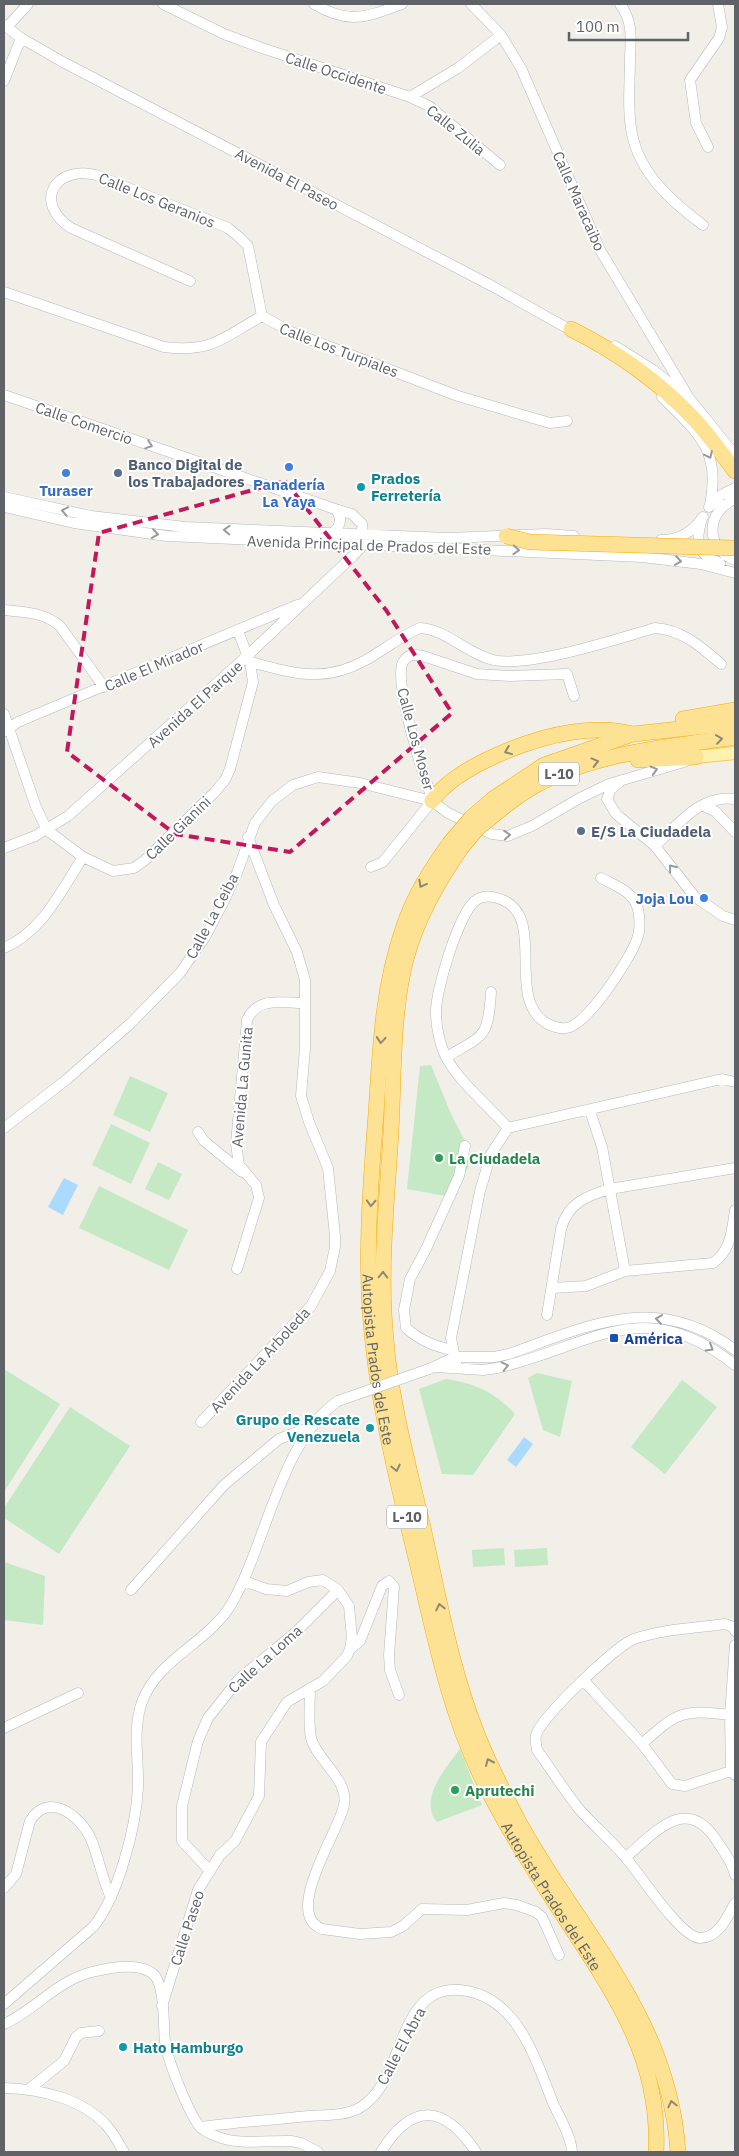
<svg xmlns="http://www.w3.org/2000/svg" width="739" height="2156" font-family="'IBM Plex Sans',sans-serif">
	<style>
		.green { fill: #c5e8c5 }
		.water { fill: #aadaff }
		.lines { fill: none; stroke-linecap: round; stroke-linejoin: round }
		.minor-casing { stroke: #b5b8bc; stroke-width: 11 }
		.major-casing { stroke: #f2c960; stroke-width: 14 }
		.highway-casing { stroke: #f9ab00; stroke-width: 16 }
		.minor { stroke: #fff; stroke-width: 10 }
		.major { stroke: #fff2af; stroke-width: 12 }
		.highway { stroke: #fde293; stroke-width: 15 }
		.minor-bridge-casing { stroke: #b5b8bc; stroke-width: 11; stroke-linecap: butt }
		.highway-bridge-casing { stroke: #f9ab00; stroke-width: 16; stroke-linecap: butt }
		.minor-bridge { stroke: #fff; stroke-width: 10 }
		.highway-bridge { stroke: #fde293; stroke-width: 15 }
		.oneway { stroke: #979a9d }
		.oneway2 { stroke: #8e8975 }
		.marked { fill: none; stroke: #c2185b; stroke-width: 4; stroke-dasharray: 10 6; stroke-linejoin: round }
		.shop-dot { fill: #3f7fe0; stroke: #fff; stroke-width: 2 }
		.service-dot { fill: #5c6f8a; stroke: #fff; stroke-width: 2 }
		.culture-dot { fill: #0f9aa8; stroke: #fff; stroke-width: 2 }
		.leisure-dot { fill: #2e9e5b; stroke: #fff; stroke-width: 2 }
		.transit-dot { fill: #1a4fb4; stroke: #fff; stroke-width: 2 }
		.labels { text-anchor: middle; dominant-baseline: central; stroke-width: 4; stroke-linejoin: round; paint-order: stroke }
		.shield { fill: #fff; stroke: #8f9295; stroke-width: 1 }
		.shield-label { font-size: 14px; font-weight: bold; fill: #5f6368 }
		.street-label { font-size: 15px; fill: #5f6368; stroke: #fff }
		.service-label { font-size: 15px; font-weight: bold; fill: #4e5e75; stroke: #fff; text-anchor: start }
		.culture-label { font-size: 15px; font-weight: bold; fill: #0d838f; stroke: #fff; text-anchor: start }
		.shop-label { font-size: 15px; font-weight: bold; fill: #366cbe; stroke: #fff }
		.leisure-label { font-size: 15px; font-weight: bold; fill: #27864d; stroke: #fff; text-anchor: start }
		.transit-label { font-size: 15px; font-weight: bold; fill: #164399; stroke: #fff; text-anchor: start }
	</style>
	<rect width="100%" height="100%" fill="#f1efe8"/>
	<!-- green -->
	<path class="green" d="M431,1065L451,1114L468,1147V1168L451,1197L407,1189L420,1066Z
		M130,1076L168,1093L150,1132L113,1115Z
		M111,1124L150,1143L131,1184L92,1165Z
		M158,1162L182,1174L169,1200L145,1189Z
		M99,1186L188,1230L169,1270L79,1228Z
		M4,1369L60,1404L4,1492Z
		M537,1373L572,1381L560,1437L543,1430L528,1378Z
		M446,1379C474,1383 495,1392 515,1414L473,1475L442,1474L419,1389Z
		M682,1380L717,1407L665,1474L631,1447Z
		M70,1407L130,1446L59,1554L4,1518V1508Z
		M504,1548L505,1565L473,1567L472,1550Z
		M547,1548L548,1565L515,1567L514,1550Z
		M4,1562L45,1576L43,1625L4,1620Z
		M460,1749L482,1805L437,1822C418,1799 446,1768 460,1749Z"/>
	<!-- water -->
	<path class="water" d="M64,1178L78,1185L63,1215L48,1207Z
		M524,1437L533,1444L516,1467L507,1460Z"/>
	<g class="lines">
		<!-- minor casing -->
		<g class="minor-casing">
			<path id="minor" d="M163,4L224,34L259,47L410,97L458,68L501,35
				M314,4C349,25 367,17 402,4
				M471,4L501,35L521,68L600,250L689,398
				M620,4C633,21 631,38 630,58C630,83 627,110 632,134C640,174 672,202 703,225
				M4,25L21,38L61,61L492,286L574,332
				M7,27L28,4
				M4,81L21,38
				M410,97L429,106L500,165
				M708,147L696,123L690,80L719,38L722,27L718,4
				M190,281L71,228C33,203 54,165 96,175L228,228L239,237L248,246L262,316
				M4,292L164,347C212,353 222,338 262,316
				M262,316L291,332L458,396L550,423L567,421
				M615,346L653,370L689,398L735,455
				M4,395L335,509C343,517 341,527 332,533
				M662,397C699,434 721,450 710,505
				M4,497L91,516L185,527L448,538L546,534L574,536
				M735,499C705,512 705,548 735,560
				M4,507L74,523L167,536L642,557L701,564L735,573
				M709,507L721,495L735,488
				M701,522C695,544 698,555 720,563
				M661,540C680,540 693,532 703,517
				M4,610C24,612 43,612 60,626L104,687
				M250,662C294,673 323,684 366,660C384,650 400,636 420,628C446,629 467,654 493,660C530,668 617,639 655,628C683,630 701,647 721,664
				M4,714L36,807L47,830L83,857L113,871L134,868L144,861L214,793L225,780L230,769L253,682L250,662L238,631
				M5,731L18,722L297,605
				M620,782L611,789L607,799L616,814L655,846L695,897L723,916L735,920
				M433,800C424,779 393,681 403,662C407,654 415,654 423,656L477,674L510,676L567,674L574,696
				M703,806L715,811L735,832
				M655,846C678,825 700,794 735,799
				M4,848L35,836L68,816L247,656L353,556L363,545L362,524L352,514L335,509
				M371,867L383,862L432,801
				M4,948C43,931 61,891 83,857
				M446,1057C484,1035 488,1039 491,992
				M590,1111L602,1147L625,1271
				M4,1128L66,1080L131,1023L180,973L205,937L223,903L237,873L255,823L272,801L293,785L318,777L360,783L432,801L448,813L492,834L508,836L532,826L580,798L609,784L684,762
				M508,1128C489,1106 459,1082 446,1057C440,1045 436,1027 436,1013C435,992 459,913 475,901C481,896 490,896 497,898C551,912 502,1000 548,1024C554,1027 559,1029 566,1028C586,1027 631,958 637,939C641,929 640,910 635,902C629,890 612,884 601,878
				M198,1132L204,1141L242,1172
				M237,1269L259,1198L256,1185L239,1165L236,1144L247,1020C258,996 281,1003 304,1003
				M553,1288L586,1286L625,1271L713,1263C731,1251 732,1230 735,1210
				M547,1315L561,1229C568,1203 586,1196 610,1189L735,1168
				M452,1350C434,1346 421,1341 406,1328L404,1310L410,1279L426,1249L459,1176L465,1146
				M436,1367L483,1370L497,1368C591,1347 642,1291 735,1365
				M457,1368L451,1338L480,1191L491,1154L508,1128L722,1079L735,1082
				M429,1369L455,1357H494L509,1354C590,1325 657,1291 735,1350
				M201,1422L311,1306L330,1271L335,1247V1236L328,1168L309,1122L301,1096L305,1048V980L297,952L274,905L248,837
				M131,1590L224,1485L279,1439L313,1426
				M735,1631L733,1627L725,1624C695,1628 663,1629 634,1639C616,1646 541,1717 536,1735C535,1740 536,1745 537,1750C551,1769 564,1790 579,1809C594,1826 612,1841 626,1858C640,1874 681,1938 700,1938C719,1938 727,1917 735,1903
				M350,1649L360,1641L382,1586L389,1581L394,1587L389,1655L390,1670L399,1695
				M584,1681L642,1744L672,1784L685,1786L731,1771
				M310,1688C310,1704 308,1723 311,1738C317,1761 349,1779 344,1805C340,1830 282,1913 322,1929L360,1934L391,1932L403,1926L422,1909L467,1910L504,1903L517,1905L536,1912L542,1917L559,1955
				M4,1728L78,1693
				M642,1744C677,1712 683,1709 730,1715
				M735,1775L731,1771L730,1715L735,1645
				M626,1857C655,1833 686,1793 717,1841C724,1852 733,1863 735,1875
				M210,1871L182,1841V1806L198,1741L208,1718L239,1679L296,1632L338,1590
				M4,1888L16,1874L30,1821C48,1791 80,1815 91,1839C99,1858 102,1879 111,1898
				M4,2004L93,1927C118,1897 136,1827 138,1788C139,1759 132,1731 142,1702C158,1658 209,1643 232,1603C266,1544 281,1440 338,1401
				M162,2006L198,1890L220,1855L235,1841L259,1796L261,1742L287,1702L323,1681L347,1656L350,1649L352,1638L349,1606L338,1590L323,1580L308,1582L287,1591L266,1589L244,1581
				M4,2024C35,2010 58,1980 92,1972C108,1968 137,1962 152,1973C166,1983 163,2026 165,2042C168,2061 188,2112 200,2127C203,2131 211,2134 216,2136C238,2146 268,2140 291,2141L301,2143L318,2152
				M4,2088C40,2089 82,2098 107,2126C114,2134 119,2144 124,2152
				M28,2090L64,2061L76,2037L81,2033L99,2031
				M200,2127C236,2122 273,2120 309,2116C325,2115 347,2116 361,2107C395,2087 397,2027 425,2001C435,1992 447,1989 460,1990C517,1995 535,2058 553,2103C560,2118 571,2136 572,2152
				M381,2152C412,2102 444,2104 476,2152"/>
		</g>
		<!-- major casing -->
		<g class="major-casing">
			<path id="major" d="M696,757L735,753"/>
		</g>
		<!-- highway casing -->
		<g class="highway-casing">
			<g id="highway">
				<path d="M571,329C617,352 657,380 692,417C708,433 721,453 735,471"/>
				<path d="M683,719L735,710"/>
				<path d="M638,760L696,757"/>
				<path d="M493,799L544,765L633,734L735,723"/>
				<path d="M432,801C456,766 531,738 573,732C593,729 613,729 633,734"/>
				<path d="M505,806C516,798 527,789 540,783C600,752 669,747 735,737"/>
				<path id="s1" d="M449,844C430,871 413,897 403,929C382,989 380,1052 376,1114C370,1190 364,1267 373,1343C381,1421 402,1499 420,1575C436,1643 450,1711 480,1774C503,1822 532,1867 561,1912C611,1989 661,2056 656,2152"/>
				<path d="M461,848C438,882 417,918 406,959C392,1014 394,1075 391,1132C387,1201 379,1270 386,1340C391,1402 408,1463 422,1523C438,1593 450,1665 476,1731C484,1753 495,1774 505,1795C564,1918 669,2007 678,2152"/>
			</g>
		</g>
		<!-- minor -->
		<use href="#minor" class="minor"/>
		<!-- major -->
		<use href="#major" class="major"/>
		<!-- highway -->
		<use href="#highway" class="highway"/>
		<!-- minor-bridge casing -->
		<g class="minor-bridge-casing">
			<path id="minor-bridge" d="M338,1401L429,1369"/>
		</g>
		<!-- highway-bridge casing -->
		<g class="highway-bridge-casing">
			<path id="highway-bridge" d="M506,536L530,542L735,548
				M449,844L471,818L493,799
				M461,848L478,828L505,806"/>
		</g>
		<!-- minor-bridge -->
		<use href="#minor-bridge" class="minor-bridge"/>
		<!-- highway-bridge -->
		<use href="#highway-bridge" class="highway-bridge"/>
	</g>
	<!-- one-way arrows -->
	<defs><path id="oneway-chevron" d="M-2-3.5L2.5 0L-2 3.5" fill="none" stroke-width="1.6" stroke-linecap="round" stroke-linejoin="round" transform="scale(1.25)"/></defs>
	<g class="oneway">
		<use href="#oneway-chevron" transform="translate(149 445) rotate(19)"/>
		<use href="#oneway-chevron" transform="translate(709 455) rotate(65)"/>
		<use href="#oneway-chevron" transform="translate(65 511) rotate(-169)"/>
		<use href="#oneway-chevron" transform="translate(227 530) rotate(-178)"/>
		<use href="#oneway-chevron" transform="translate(155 534) rotate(8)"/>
		<use href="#oneway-chevron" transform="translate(516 550) rotate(3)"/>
		<use href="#oneway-chevron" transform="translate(678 561) rotate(8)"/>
		<use href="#oneway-chevron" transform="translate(654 770) rotate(-16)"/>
		<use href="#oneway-chevron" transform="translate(507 835) rotate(-4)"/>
		<use href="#oneway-chevron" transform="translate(672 868) rotate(-129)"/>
		<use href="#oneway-chevron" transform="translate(659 1319) rotate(-172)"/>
		<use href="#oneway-chevron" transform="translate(710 1348) rotate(30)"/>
		<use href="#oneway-chevron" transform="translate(505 1366) rotate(-13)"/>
	</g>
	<g class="oneway2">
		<use href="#oneway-chevron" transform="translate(719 739) rotate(-8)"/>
		<use href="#oneway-chevron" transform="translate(508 751) rotate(158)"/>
		<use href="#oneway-chevron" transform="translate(595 762) rotate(-15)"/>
		<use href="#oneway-chevron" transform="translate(422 884) rotate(119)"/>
		<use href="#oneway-chevron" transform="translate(381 1040) rotate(95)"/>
		<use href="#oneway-chevron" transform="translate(371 1203) rotate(93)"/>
		<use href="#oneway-chevron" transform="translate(383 1275) rotate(-89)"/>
		<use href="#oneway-chevron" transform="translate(396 1468) rotate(77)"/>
		<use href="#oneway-chevron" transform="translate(440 1607) rotate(-103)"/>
		<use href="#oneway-chevron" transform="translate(489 1762) rotate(-114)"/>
		<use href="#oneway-chevron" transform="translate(672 2104) rotate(-103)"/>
	</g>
	<!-- marked area -->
	<path class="marked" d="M285,481L386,610L452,713L290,852L175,834L67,752L99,533Z"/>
	<!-- markers -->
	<g class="shop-dot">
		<circle cx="289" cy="467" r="5"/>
		<circle cx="66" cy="473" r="5"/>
		<circle cx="704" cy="898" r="5"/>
	</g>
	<g class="service-dot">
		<circle cx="118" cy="473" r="5"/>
		<circle cx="581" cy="831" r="5"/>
	</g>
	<g class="culture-dot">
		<circle cx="361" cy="487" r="5"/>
		<circle cx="370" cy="1428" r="5"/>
		<circle cx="123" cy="2047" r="5"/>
	</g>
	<g class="leisure-dot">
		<circle cx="439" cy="1158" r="5"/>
		<circle cx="455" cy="1790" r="5"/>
	</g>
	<rect class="transit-dot" x="609" y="1333" width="10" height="10" rx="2.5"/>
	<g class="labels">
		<!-- shield labels -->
		<g class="shield">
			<rect x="539" y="762.5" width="40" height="23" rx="4"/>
			<rect x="387" y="1505.5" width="40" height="23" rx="4"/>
		</g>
		<g class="shield-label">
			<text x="559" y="774">L-10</text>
			<text x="407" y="1517">L-10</text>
		</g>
		<!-- street labels -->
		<g class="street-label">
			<text transform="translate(336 73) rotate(18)">Calle Occidente</text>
			<text transform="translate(456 130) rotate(39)">Calle Zulia</text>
			<text transform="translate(287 179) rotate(28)">Avenida El Paseo</text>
			<text transform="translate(157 200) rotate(22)">Calle Los Geranios</text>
			<text transform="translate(579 201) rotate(66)">Calle Maracaibo</text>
			<text transform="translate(339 350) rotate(21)">Calle Los Turpiales</text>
			<text transform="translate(84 423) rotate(19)">Calle Comercio</text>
			<text transform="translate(369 545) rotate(2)">Avenida Principal de Prados del Este</text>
			<text transform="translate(154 666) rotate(-23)">Calle El Mirador</text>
			<text transform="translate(195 704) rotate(-42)">Avenida El Parque</text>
			<text transform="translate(416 739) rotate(75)">Calle Los Moser</text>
			<text transform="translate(178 828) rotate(-44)">Calle Gianini</text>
			<text transform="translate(212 916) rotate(-62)">Calle La Ceiba</text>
			<text transform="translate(242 1087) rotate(-85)">Avenida La Gunita</text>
			<text stroke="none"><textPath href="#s1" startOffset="531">Autopista Prados del Este</textPath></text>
			<text transform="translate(260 1360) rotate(-47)">Avenida La Arboleda</text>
			<text transform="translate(265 1659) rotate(-42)">Calle La Loma</text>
			<text stroke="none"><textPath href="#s1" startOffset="1101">Autopista Prados del Este</textPath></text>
			<text transform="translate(187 1928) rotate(-72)">Calle Paseo</text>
			<text transform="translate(401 2046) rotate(-62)">Calle El Abra</text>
		</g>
		<!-- service labels -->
		<g class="service-label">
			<text x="128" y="464">Banco Digital de<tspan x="128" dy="17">los Trabajadores</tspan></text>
			<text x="591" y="831">E/S La Ciudadela</text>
		</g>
		<!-- culture labels -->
		<g class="culture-label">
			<text x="371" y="478">Prados<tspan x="371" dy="17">Ferretería</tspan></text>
			<text x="360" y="1419" text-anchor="end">Grupo de Rescate<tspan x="360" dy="17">Venezuela</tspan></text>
			<text x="133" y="2047">Hato Hamburgo</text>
		</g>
		<!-- shop labels -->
		<g class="shop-label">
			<text x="289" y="484">Panadería<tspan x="289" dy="17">La Yaya</tspan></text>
			<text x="66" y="490">Turaser</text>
			<text x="694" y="898" text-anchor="end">Joja Lou</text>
		</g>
		<!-- leisure labels -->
		<g class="leisure-label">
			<text x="449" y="1158">La Ciudadela</text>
			<text x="465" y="1790">Aprutechi</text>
		</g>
		<!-- transit labels -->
		<g class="transit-label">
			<text x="624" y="1338">América</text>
		</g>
	</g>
	<!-- border -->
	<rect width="739" height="2156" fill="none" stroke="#5f6368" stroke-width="10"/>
	<!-- scale -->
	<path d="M569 32v8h119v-8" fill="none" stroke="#5f6368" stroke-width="2.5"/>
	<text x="576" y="32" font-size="15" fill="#5f6368" stroke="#ffffff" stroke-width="4" paint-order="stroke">100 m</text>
</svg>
